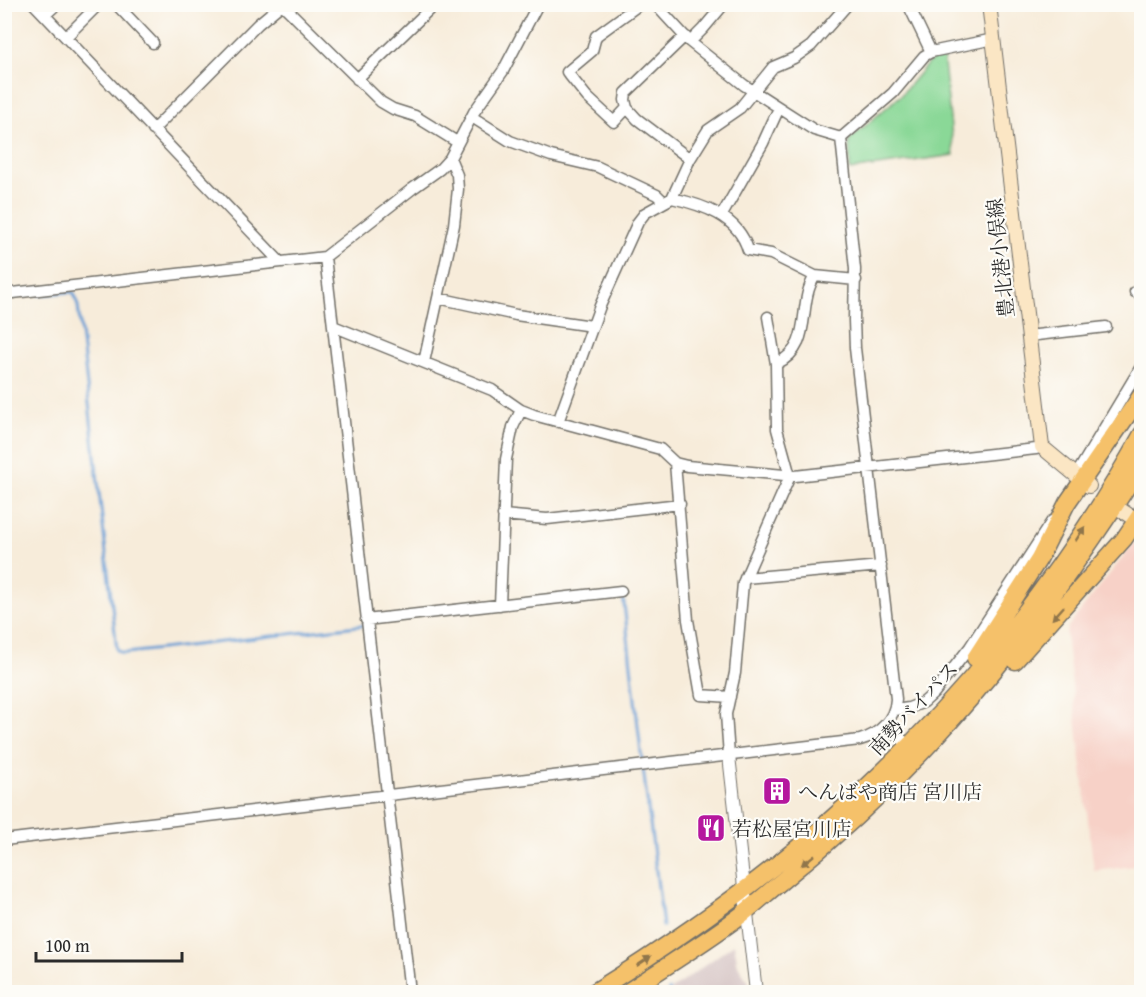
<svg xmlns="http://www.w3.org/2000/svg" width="1146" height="997" font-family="'Gentium Book Plus','Noto Serif JP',serif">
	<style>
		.built { fill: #f7d1c7 }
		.industrial { fill: #d2bfc0 }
		.green { fill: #8ad897; stroke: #5a8261; stroke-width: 1.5 }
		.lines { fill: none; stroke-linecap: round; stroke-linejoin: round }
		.stream { stroke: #679dd4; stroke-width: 3 }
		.minor-casing { stroke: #726f68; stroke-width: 13 }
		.tertiary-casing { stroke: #726f68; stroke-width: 14 }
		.secondary-casing { stroke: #726f68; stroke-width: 16 }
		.trunk-casing { stroke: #726f68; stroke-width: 19 }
		.minor { stroke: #fff; stroke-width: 10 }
		.tertiary { stroke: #fff; stroke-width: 12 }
		.secondary { stroke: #fbe6c4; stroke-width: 14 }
		.trunk { stroke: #f5c16b; stroke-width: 16 }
		.oneway { fill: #90764b }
		.labels { text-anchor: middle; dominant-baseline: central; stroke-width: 4.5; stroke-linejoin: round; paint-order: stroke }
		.street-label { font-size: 20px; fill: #2b2b2b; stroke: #fdfcf7 }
		.poi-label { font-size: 20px; fill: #2b2b2b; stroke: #fdfcf7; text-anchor: start }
	</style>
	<rect width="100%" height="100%" fill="#fdfcf7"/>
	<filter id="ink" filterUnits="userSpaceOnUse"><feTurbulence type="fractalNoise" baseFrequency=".0167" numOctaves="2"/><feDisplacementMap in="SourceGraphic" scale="12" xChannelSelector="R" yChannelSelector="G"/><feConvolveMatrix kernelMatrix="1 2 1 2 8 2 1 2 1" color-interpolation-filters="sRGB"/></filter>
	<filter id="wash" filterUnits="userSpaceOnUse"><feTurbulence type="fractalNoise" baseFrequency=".008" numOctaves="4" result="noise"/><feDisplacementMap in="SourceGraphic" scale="24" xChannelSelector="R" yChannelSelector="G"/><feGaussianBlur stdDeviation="1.35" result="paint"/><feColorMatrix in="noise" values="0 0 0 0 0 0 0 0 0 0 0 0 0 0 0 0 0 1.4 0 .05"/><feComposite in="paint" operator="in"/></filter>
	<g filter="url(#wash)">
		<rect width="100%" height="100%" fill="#f7ecda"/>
		<!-- built -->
		<path class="built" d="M1141,537V865L1094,871L1066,634L1068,627L1138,538Z"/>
		<!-- industrial -->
		<path class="industrial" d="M734,944L737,959L735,960L746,979H748L749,992H671V990Z"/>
		<!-- green -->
		<path class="green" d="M943,54L954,155L850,170L849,140L901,95L929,62Z"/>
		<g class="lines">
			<!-- stream -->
			<path class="stream" d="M39,295L71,292L74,293L78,306L117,650L122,653H127L366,625
				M620,596L623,595L642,761
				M643,768L663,926
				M669,990V992"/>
		</g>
	</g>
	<g filter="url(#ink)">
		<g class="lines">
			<!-- minor casing -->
			<g class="minor-casing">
				<path id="minor" d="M34,4L280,262
					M116,4L153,43
					M640,4L596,36L592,51L567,72L587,97L614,122L627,108L625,100L626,93L685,36
					M655,4L690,42L744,85L814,130L841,138
					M908,4L931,52
					M45,15L57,4
					M66,37L99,4
					M690,42L703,29L724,4
					M357,79L435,4
					M627,108L637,119L690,159
					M472,117L510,141L551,156L598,167L657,195L664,202
					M153,130L258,24L282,4L381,102L393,109L415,116L457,142
					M841,138L893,93L924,56L931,52L994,39
					M672,198C703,205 738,216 748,250L771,254L815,276L856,280
					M722,215L763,143L779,108
					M325,257L410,992
					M1135,292H1142
					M4,294L325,257L412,189L440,169L450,158L474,112L503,71L538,4
					M438,298L516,315L592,326
					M333,326L492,390L521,410L534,415L660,449L675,463L687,466L795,476L1036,449L1042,447
					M1028,336L1106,327
					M424,362L454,225L458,189L457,175L450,158
					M776,364C815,346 796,305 815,276
					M558,422L600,306L638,222L645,213L672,198L690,159L708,130L740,108L773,67L794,58L811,46L848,4
					M675,463L688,620L701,695L730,697
					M1076,475L1142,365
					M503,515L547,519L680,504
					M745,578L881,566
					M500,605L506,459L513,427L521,410
					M366,620L621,591
					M895,710L909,708L924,702L934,693L970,647L1052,521
					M884,726L908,744
					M729,756L726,714L735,673L743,583L790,476L777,429L776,364L768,317
					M4,840L860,740C878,735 895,720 896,699L855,348L854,320L855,269L841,138"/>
			</g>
			<!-- tertiary casing -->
			<g class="tertiary-casing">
				<path id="tertiary" d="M729,756L756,992"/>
			</g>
			<!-- secondary casing -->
			<g class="secondary-casing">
				<path id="secondary" d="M989,4L1042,447L1089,486
					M1121,510L1142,524"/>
			</g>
			<!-- trunk casing -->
			<g class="trunk-casing">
				<path id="trunk" d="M975,658L1039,559L1067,503L1142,394
					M1015,661L1124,539L1142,512
					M594,992C676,941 756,885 829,821C954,712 1061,580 1142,434
					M627,992C663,968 701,945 736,919C752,907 767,893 782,881C891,793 978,698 1061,584C1089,544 1117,505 1142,463"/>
			</g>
			<!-- minor -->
			<use href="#minor" class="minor"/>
			<!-- tertiary -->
			<use href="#tertiary" class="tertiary"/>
			<!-- secondary -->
			<use href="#secondary" class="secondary"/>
			<!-- trunk -->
			<use href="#trunk" class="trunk"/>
		</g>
		<!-- one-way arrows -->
		<defs><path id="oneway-solid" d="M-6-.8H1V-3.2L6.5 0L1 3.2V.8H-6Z" transform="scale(1.5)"/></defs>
		<g class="oneway">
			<use href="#oneway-solid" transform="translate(1080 534) rotate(-57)"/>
			<use href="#oneway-solid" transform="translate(1058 613) rotate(132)"/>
			<use href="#oneway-solid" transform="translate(808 860) rotate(141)"/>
			<use href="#oneway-solid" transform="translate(644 961) rotate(-34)"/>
		</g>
	</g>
	<!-- icons -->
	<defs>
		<g id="building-square" transform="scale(1.5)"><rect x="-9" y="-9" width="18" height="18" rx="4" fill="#b5179e" stroke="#fdfcf7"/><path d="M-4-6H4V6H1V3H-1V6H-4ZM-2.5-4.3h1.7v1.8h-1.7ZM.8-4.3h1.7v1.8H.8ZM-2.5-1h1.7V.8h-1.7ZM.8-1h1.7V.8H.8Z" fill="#fff"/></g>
		<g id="restaurant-square" transform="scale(1.5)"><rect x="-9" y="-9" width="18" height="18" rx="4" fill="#b5179e" stroke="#fdfcf7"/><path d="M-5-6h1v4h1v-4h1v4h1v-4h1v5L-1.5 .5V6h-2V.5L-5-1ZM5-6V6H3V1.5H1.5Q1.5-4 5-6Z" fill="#fff"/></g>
	</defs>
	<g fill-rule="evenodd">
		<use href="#building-square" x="777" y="791"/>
		<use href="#restaurant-square" x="711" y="828"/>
	</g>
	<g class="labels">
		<!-- street labels -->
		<g class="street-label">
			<text transform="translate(1000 258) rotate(-96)">豊北港小俣線</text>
			<text transform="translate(913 708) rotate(-47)">南勢バイパス</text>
		</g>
		<!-- poi labels -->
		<g class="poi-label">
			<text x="798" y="791">へんばや商店 宮川店</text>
			<text x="732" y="828">若松屋宮川店</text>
		</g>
	</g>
	<!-- margin -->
	<rect width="1146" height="997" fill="none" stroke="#fdfcf7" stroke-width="24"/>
	<!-- scale -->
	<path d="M36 952v9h146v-9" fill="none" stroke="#2b2b2b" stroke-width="3"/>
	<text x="45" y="952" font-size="18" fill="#2b2b2b" stroke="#fdfcf7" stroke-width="4.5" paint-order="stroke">100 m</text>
</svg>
